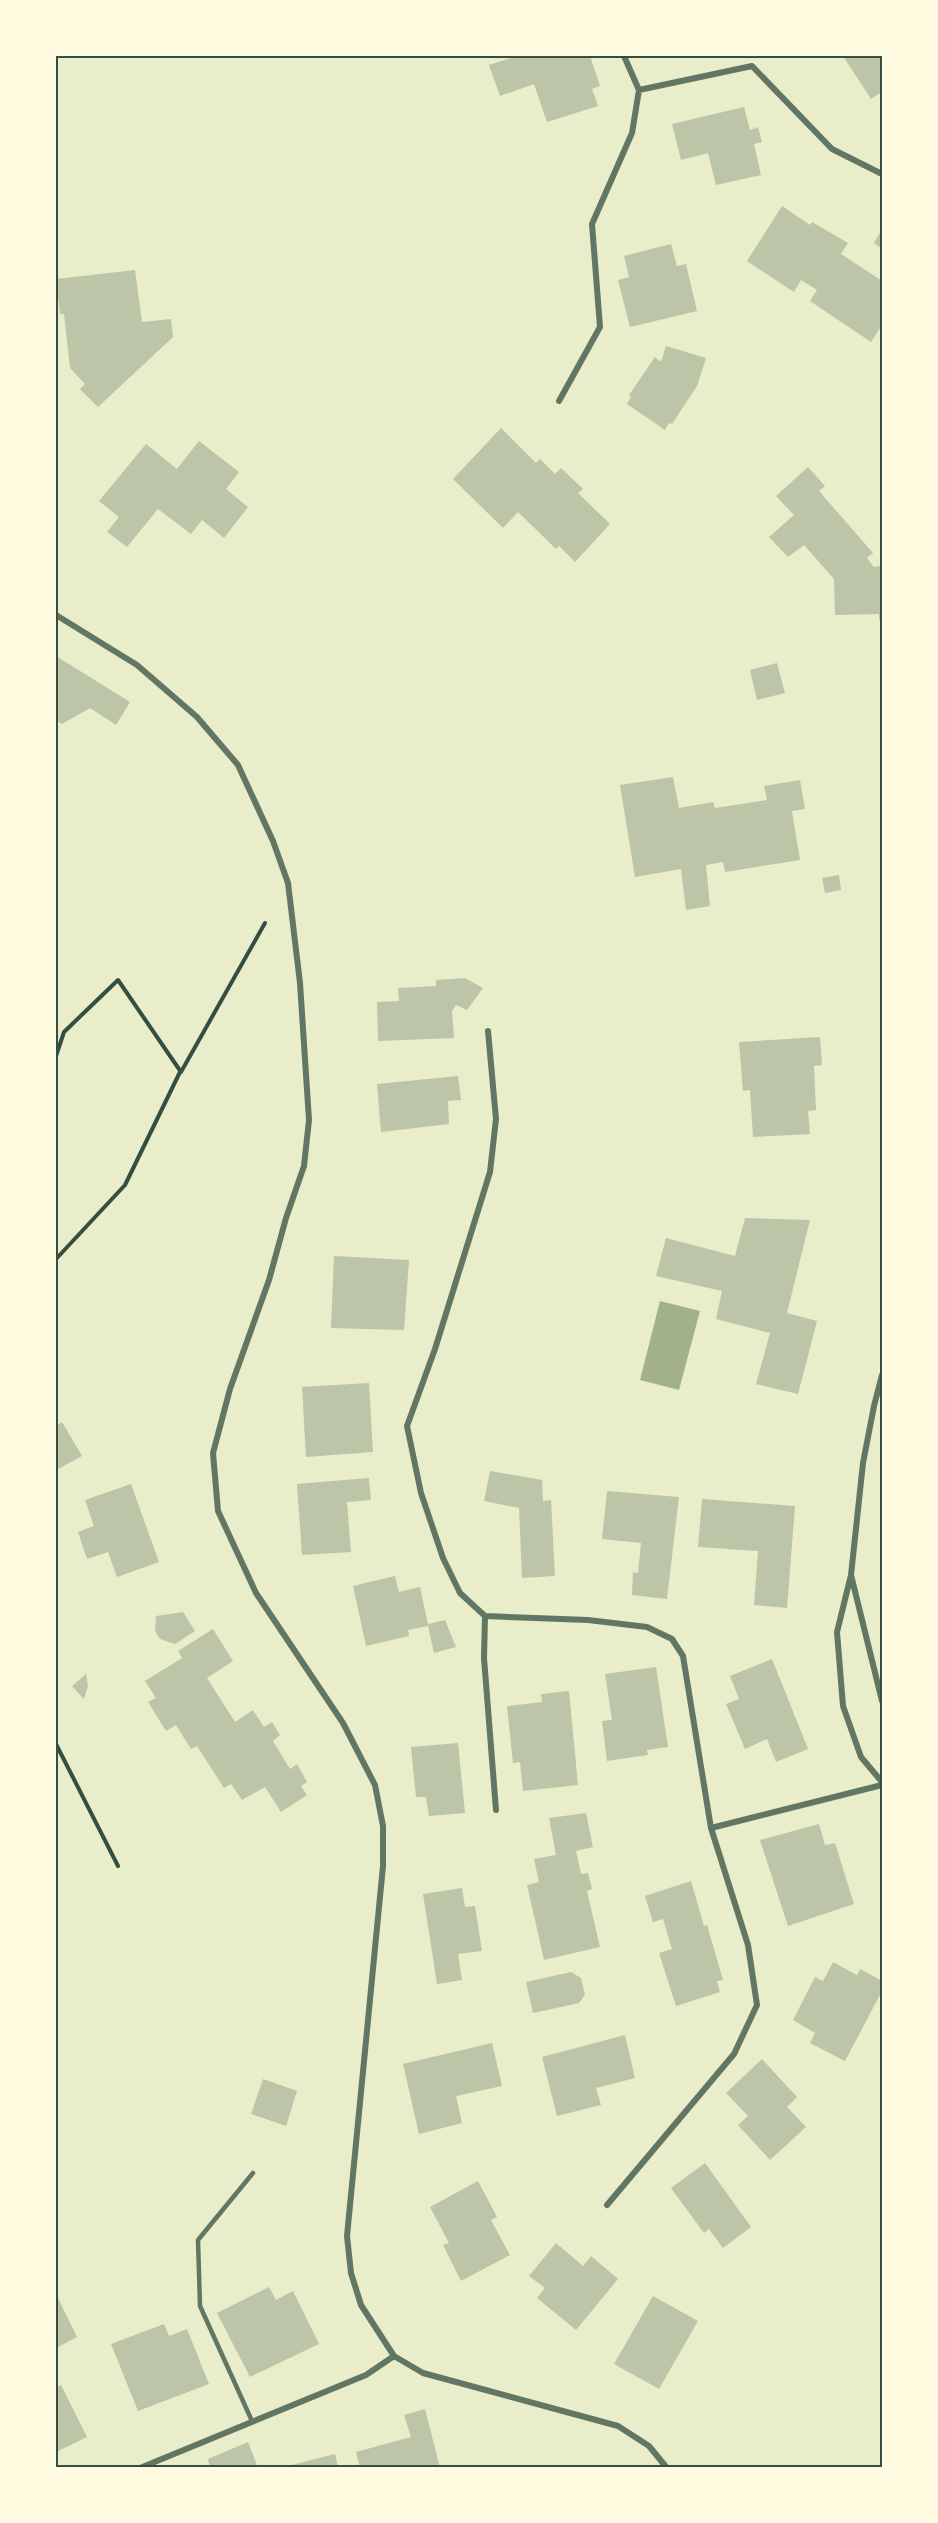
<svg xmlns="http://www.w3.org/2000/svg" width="938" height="2523" font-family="Lora,serif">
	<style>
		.water { fill: #a3b18a }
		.building { fill: #bcc5a7 }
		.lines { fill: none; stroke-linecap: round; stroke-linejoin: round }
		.path { stroke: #344e41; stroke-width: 4 }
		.service { stroke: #617663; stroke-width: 4.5 }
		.minor { stroke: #617663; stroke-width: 6 }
		.neatline { fill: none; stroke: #344e41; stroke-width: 2 }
	</style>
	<rect width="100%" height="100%" fill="#e9edc9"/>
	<!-- water -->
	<path class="water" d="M660,1301L700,1311L679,1390L640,1380Z"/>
	<!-- building -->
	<path class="building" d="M517,56H590L600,86L592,89L598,106L547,122L534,84L500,96L489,65Z
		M843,56H882V92L871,99Z
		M744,107L750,130L758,127L762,142L754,144L761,175L716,185L708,153L681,160L672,124Z
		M782,206L810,225L812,222L848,243L841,254L882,281V325L871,342L810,301L817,290L801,280L794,292L747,261Z
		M882,229V249L874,243Z
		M671,244L677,266L686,264L697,311L630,327L618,280L629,277L624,256Z
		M135,270L142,322L171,319L173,337L98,407L80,389L85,384L70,368L64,314H60L56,279Z
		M666,346L706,358L697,386L672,424L669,423L665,430L627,404L631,397L629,395L655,357L661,362Z
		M501,428L536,463L540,459L555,474L561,468L583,489L578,493L610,524L575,562L559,546L556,549L518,512L503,528L453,479Z
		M199,441L239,472L226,489L248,507L224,538L202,520L191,534L158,509L127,547L107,532L119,517L99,501L146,444L177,469Z
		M808,467L825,486L819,491L873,553L867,558L874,567L880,566V578H882V620H879V614L835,615L834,579L804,545L788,557L769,537L794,515L776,496Z
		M56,656L130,702L116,725L90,708L62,724L56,720Z
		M777,663L785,693L757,700L750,670Z
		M673,777L679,808L713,802L715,808L767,800L764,786L800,780L805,809L792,811L800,860L725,872L723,862L706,865L710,906L686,910L681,869L635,877L620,785Z
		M839,875L841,890L825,893L822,878Z
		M465,978L483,988L467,1010L456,1005L452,1011L454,1038L378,1041L377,1002L399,1001L398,988L436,986V980Z
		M820,1037L822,1065L814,1066L816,1110L808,1111L810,1134L753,1137L750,1090L743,1091L739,1042Z
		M458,1076L461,1100L448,1101L449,1124L381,1132L377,1084Z
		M745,1218L810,1220L787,1313L817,1321L798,1394L756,1384L770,1333L716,1319L722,1291L656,1276L666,1238L735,1256Z
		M334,1256L409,1260L404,1330L331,1328Z
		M369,1383L373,1452L306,1457L302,1387Z
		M62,1422L82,1456L56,1470V1426Z
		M490,1471L542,1480L543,1501L551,1500L555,1576L522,1578L519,1508L484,1501Z
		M369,1478L371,1500L347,1502L351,1552L302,1555L297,1484Z
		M131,1484L159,1562L117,1577L108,1552L87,1559L78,1532L94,1526L85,1500Z
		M607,1491L679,1497L667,1599L632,1595L633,1572L638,1573L641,1543L602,1539Z
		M702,1499L795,1506L787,1608L754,1605L758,1551L698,1547Z
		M395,1576L399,1592L420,1587L428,1624L445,1620L456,1647L434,1653L428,1626L408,1630L409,1636L366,1646L353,1586Z
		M183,1612L195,1631L175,1644L160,1639L155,1631L156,1616Z
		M213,1629L233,1661L207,1678L235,1722L253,1710L264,1727L272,1722L280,1735L273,1741L290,1769L297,1764L307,1782L301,1786L307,1795L281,1812L265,1787L242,1800L231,1784L224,1788L197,1746L191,1749L176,1725L166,1731L148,1702L156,1698L145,1681L182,1658L178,1651Z
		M772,1659L808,1749L776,1762L767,1739L745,1749L726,1704L739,1699L730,1676Z
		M656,1667L668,1747L647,1750L648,1755L607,1761L602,1721L612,1720L605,1674Z
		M86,1674L88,1686L84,1699L72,1686Z
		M569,1691L578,1785L523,1791L520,1762L513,1763L507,1706L542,1702L541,1694Z
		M458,1743L465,1813L429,1816L426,1797H416L411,1747Z
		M586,1813L593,1847L576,1851L581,1874L588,1873L592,1889L587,1891L600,1947L544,1960L527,1885L539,1882L534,1859L556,1855L549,1818Z
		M819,1824L825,1845L835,1843L854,1904L788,1926L760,1840Z
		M691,1881L704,1926L707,1925L723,1980L717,1981L720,1992L676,2006L659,1953L672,1949L663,1919L653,1922L645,1896Z
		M462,1888L465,1907L475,1906L482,1951L458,1954L462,1980L437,1984L423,1894Z
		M833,1962L857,1975L860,1969L882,1981V1991L845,2061L810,2043L815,2033L793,2020L815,1977L823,1981Z
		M571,1972L581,1978L585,1995L579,2003L533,2013L526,1982Z
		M625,2035L635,2078L596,2088L601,2105L557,2116L542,2057Z
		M492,2043L502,2086L456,2096L462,2123L419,2134L403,2064Z
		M762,2059L797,2097L787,2107L806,2127L770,2160L738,2125L748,2116L726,2093Z
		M263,2079L297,2091L286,2126L251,2114Z
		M705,2163L751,2227L723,2248L709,2229L704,2233L671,2188Z
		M478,2181L497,2217L491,2220L510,2255L461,2281L443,2245L449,2243L430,2207Z
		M556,2243L583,2266L591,2256L618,2279L576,2330L537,2298L545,2288L529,2276Z
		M269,2287L276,2300L293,2291L319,2344L250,2377L217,2313Z
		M56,2294L77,2337L56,2348Z
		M653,2296L698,2321L659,2389L614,2364Z
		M164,2324L169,2336L187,2329L209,2384L138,2411L111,2344Z
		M61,2385L87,2437L56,2452V2388Z
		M425,2409L440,2468H360L356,2452L411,2437L404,2415Z
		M248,2442L258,2468H210L208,2459Z
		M335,2454L338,2468H284V2467Z"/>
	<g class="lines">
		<!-- path -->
		<path class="path" d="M56,1056L64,1032L118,980L181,1072L265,923
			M56,1259L125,1185L180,1072
			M56,1744L118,1866"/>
		<!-- service -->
		<path class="service" d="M252,2421L200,2306L198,2240L253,2173"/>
		<!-- minor -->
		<path class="minor" d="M624,56L639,90L752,66L832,149L882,174
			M559,401L600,327L592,224L632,133L639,90
			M56,615L137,665L197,717L238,765L273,841L288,883L300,983L309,1120L304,1166L286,1218L269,1280L230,1389L213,1453L218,1511L256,1593L343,1723L375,1785L383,1826V1866L347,2236L351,2273L361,2305L394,2356L423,2373L618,2426L649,2446L667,2468
			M488,1031L496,1119L490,1172L435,1349L407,1426L421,1493L443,1558L460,1593L485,1616L588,1620L647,1627L672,1639L683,1656L711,1828L748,1945L757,2005L734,2054L607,2205
			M882,1375L874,1406L863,1463L851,1575L837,1632L843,1706L861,1757L882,1782
			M851,1575L882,1701
			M485,1616L484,1658L496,1810
			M711,1828L882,1785
			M140,2468L366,2375L394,2356"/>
	</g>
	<!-- border -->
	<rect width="938" height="2523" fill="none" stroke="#fefae0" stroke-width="114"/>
	<rect x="57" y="57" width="824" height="2409" class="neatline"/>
</svg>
